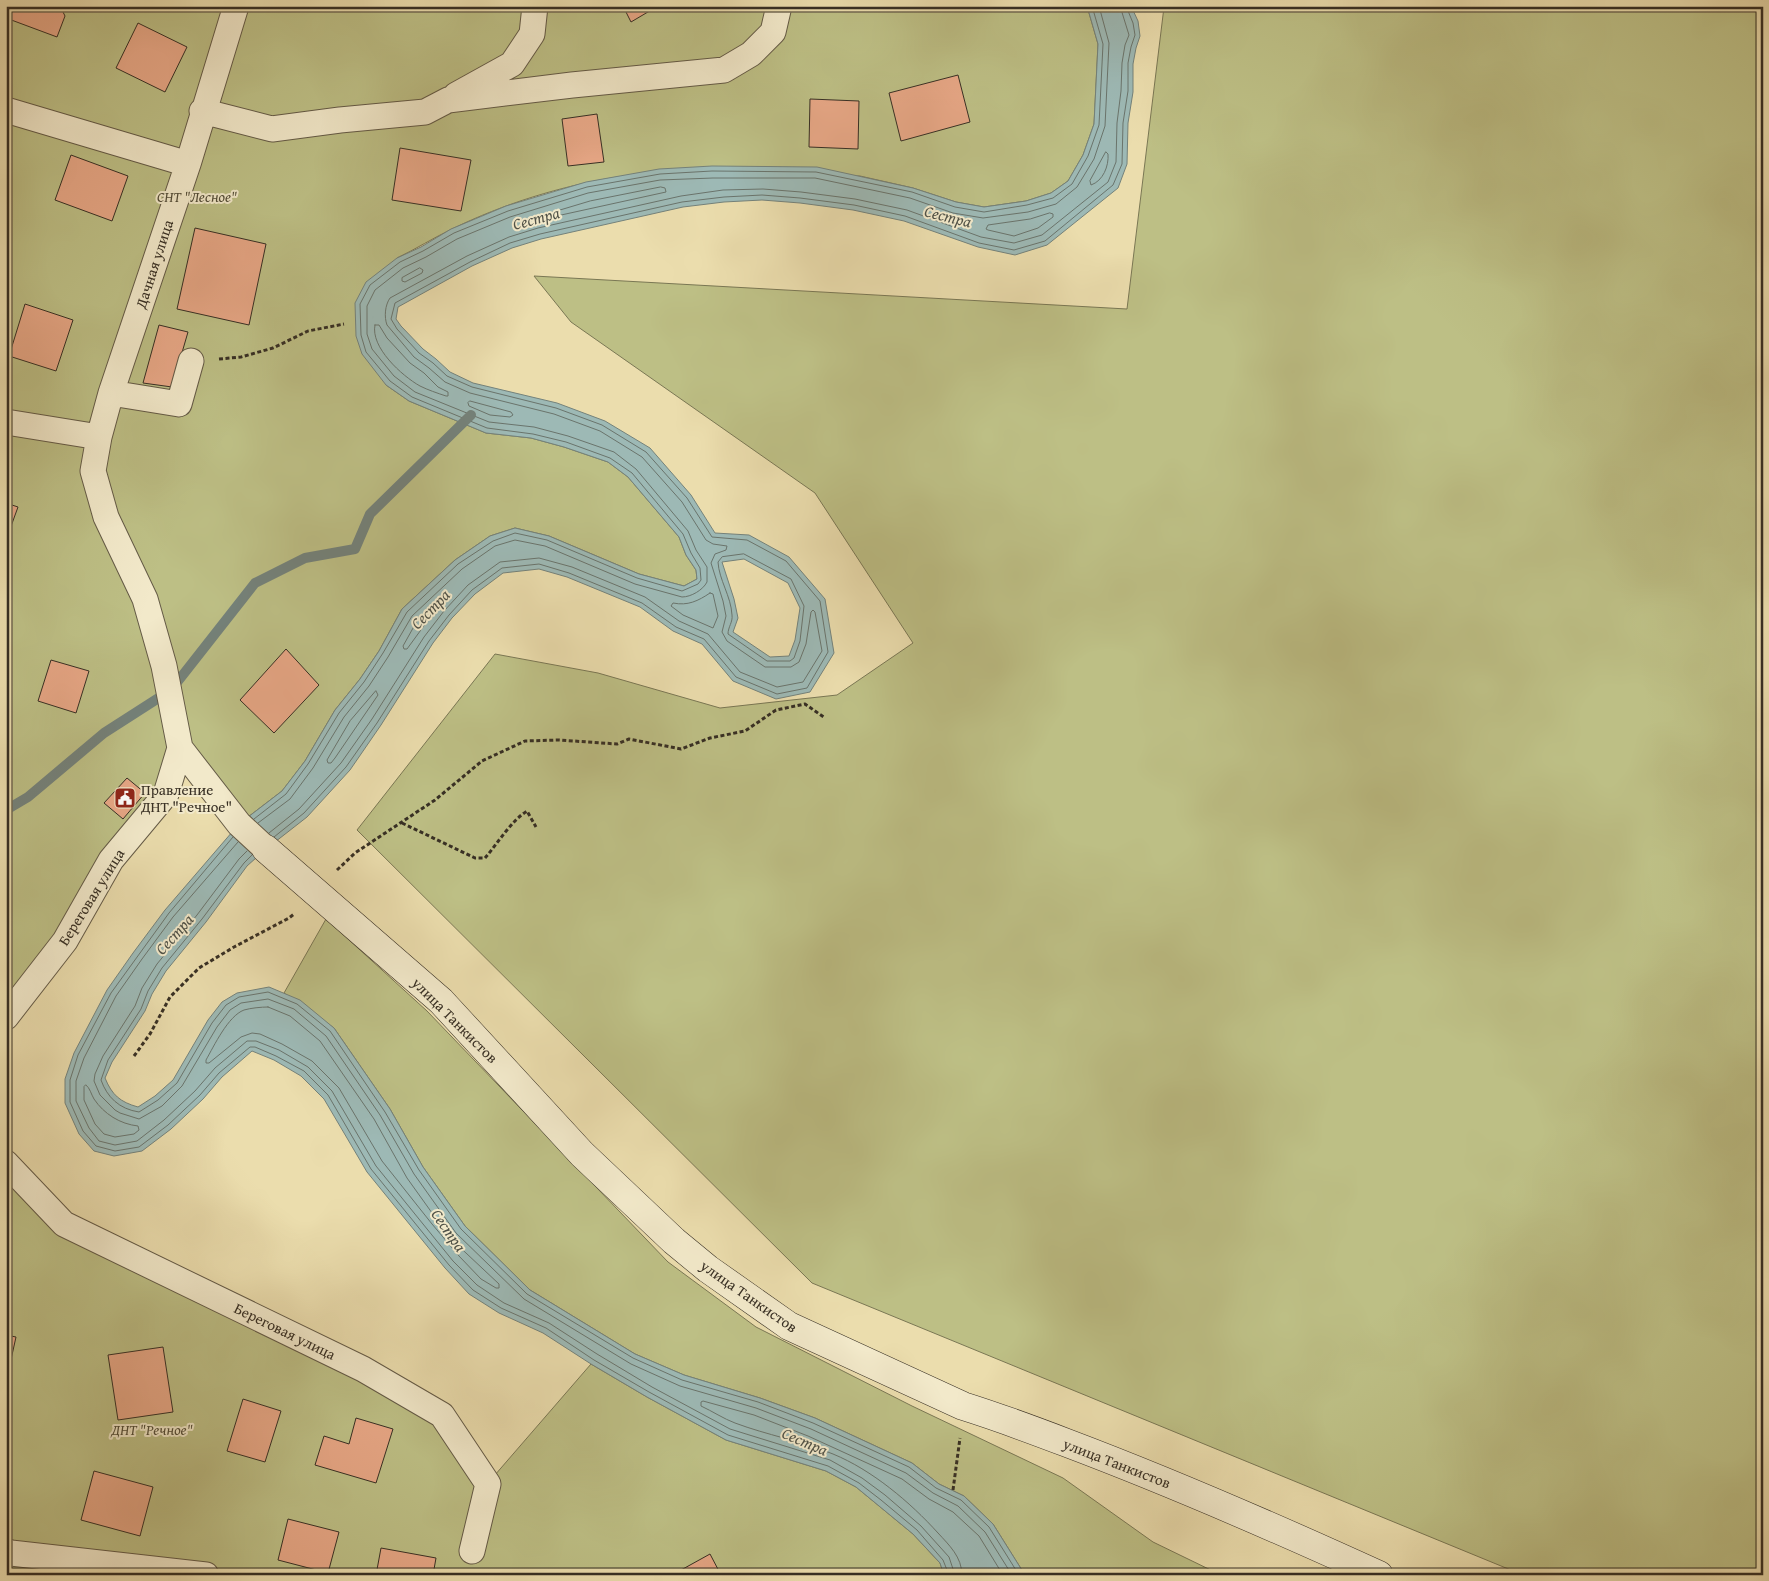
<svg xmlns="http://www.w3.org/2000/svg" width="1769" height="1581" font-family="'Gentium Book Plus',serif">
	<style>
		.green { fill: #bdbf85; stroke: #7a7754 }
		.water { fill: #9db9b5; stroke: #74827b; fill-rule: evenodd }
		.lines { fill: none; stroke-linecap: round; stroke-linejoin: round }
		.shore { stroke: #6a746c; stroke-width: 1 }
		.stream { stroke: #74827b; stroke-width: 10 }
		.building { fill: #e7a786; stroke: #372f24 }
		.street-casing { stroke: #645a46; stroke-width: 27 }
		.secondary-casing { stroke: #372f24; stroke-width: 29 }
		.path { stroke: #372f24; stroke-width: 3; stroke-dasharray: 4 2.5; stroke-linecap: butt }
		.street { stroke: #f2e9ca; stroke-width: 25 }
		.secondary { stroke: #f2e9ca; stroke-width: 28 }
		.labels { text-anchor: middle; dominant-baseline: central; stroke-width: 4; stroke-linejoin: round; paint-order: stroke }
		.park-label { font-size: 15px; font-style: italic; fill: #524c37; stroke: #f2e9ca }
		.street-label { font-size: 15px; fill: #372f24; stroke: #f2e9ca }
		.poi-label { font-size: 15px; fill: #372f24; stroke: #f2e9ca; text-anchor: start }
		.water-label { font-size: 16px; font-style: italic; fill: #505248; stroke: #f2e9ca }
	</style>
	<rect width="100%" height="100%" fill="#ebddad"/>
	<filter id="stains"><feTurbulence type="fractalNoise" baseFrequency=".004" numOctaves="4"/><feColorMatrix values="0 0 0 0 .2 0 0 0 0 .09 0 0 0 0 .02 0 0 0 .5 -.17"/></filter>
	<radialGradient id="worn" r=".72"><stop offset=".6" stop-color="#630" stop-opacity="0"/><stop offset="1" stop-color="#630" stop-opacity=".3"/></radialGradient>
	<!-- green -->
	<path class="green" d="M6,6H1087L1098,44L1094,124L1083,155L1068,181L1051,193L1026,201L984,207L956,202L913,188L860,176L617,177C561,186 503,204 452,229C433,238 416,249 397,258L386,385L409,401L486,433L531,438L564,447L608,462L628,477L679,537L686,555L696,570L697,579L684,586L639,574L549,536L515,528L490,536L455,560L402,609L379,651L360,679L335,710L305,761L282,791L248,817L179,739L166,794L6,1016Z
		M1763,6V1575H1523L812,1283L357,830L495,654L598,673L720,708L837,695L913,643L815,493L571,322L534,276L1127,309L1164,7Z
		M326,919L427,1011L668,1262L756,1327L912,1406L1063,1478L1153,1542L1221,1575H1025L993,1524L964,1496L939,1484L912,1463L815,1418L760,1398L684,1375L635,1354L530,1290L465,1226L423,1167L390,1109L334,1028L284,993Z
		M6,1163L64,1224L442,1415L488,1483L591,1364L647,1397L726,1440L826,1471L856,1487L913,1534L940,1563L944,1575H6Z"/>
	<!-- water -->
	<path class="water" d="M1087,6H1131L1138,21L1140,36L1136,48L1133,64V92L1128,123L1127,164L1118,188L1047,245L1015,255L978,247L904,221L853,210L800,203L762,200L724,202L683,207L541,239L512,248L472,266L398,307L396,319L401,326L423,349L436,359L450,372L473,383L557,403L605,421L650,448L691,495L715,533L749,535L789,557L825,599L834,653L810,692L776,699L733,681L702,644L673,631L640,607L567,577L539,569L503,573L475,594L452,618L433,643L381,725L350,770L307,817L266,849L247,866L206,922L166,971L152,994L145,1011L112,1062L105,1078C112,1095 120,1102 138,1107L155,1096L173,1080L208,1020L222,1002L237,993L269,987L300,1000L334,1028L390,1109L423,1167L465,1226L530,1290L635,1354L684,1375L760,1398L815,1418L912,1463L939,1484L964,1496L993,1524L1025,1575H944L940,1563L913,1534L856,1487L826,1471L726,1440L647,1397L591,1364L543,1333L499,1313L469,1294L445,1268L367,1172L324,1099L301,1076L274,1060L252,1051L222,1077L203,1099L171,1129L142,1151L114,1156L94,1151L79,1134L65,1103V1079L74,1053L107,990L133,953L165,910L239,824L282,791L305,761L335,710L360,679L379,651L402,609L455,560L490,536L515,528L549,536L639,574L684,586L697,579L696,570L686,555L679,537L628,477L608,462L564,447L531,438L486,433L409,401L386,385L362,354L356,336L355,303L366,282L397,258L421,247L451,229L506,206L586,182L659,169L712,166L817,167L913,188L956,202L984,207L1026,201L1051,193L1068,181L1083,155L1094,124L1098,44ZM744,559L788,583L800,608L795,640L789,656L770,657L733,632L738,618L734,599L722,562Z"/>
	<g class="lines">
		<!-- shore -->
		<path class="shore" d="M1106,152L1108,154C1109,166 1103,181 1091,185L1090,181Z
			M661,187L665,188L666,192L552,217L549,215L550,213L590,201Z
			M1050,213L1053,214V217L1038,228L1014,236L988,230L986,229L988,225L1030,219Z
			M420,268L423,270L422,273L405,282L402,281V278Z
			M375,325H379L387,338L410,363L424,373L438,387L448,392V396H446C437,393 428,390 420,386C402,376 370,347 375,325Z
			M470,401L511,412L513,415L510,417L490,415L469,406L468,403Z
			M744,554L791,579L804,606L800,641L794,658L790,661H767L728,634C728,627 733,622 732,615C731,596 719,580 718,562L722,557Z
			M710,593L713,594L718,616L713,628L683,615L671,606L673,603C688,606 698,601 710,593Z
			M430,609H433L434,612L407,649H404L403,646L417,621Z
			M376,691L378,695L335,758L331,763H328L327,760L350,721Z
			M254,819L286,794L308,764L339,713L364,682L383,653L407,612L458,564L493,541L515,533L547,540L637,578L682,591L698,584L701,580L700,568L691,553L683,534L632,473L610,458L566,442L533,434L487,428L412,397L390,381L366,352L361,335L360,304L370,285L400,262L423,251L454,233L508,211L587,187L660,174L712,171L816,172L912,192L955,207L984,212L1027,205L1053,198L1072,184L1088,156L1099,125L1103,44L1092,6
			M258,823L290,799L313,768L344,717L369,686L388,657L412,616L462,569L495,546L515,540L545,546L635,584L682,597C691,597 703,590 707,582V567L696,550L688,531L636,469L614,452L568,436L534,427L489,422L415,392L394,376L372,349L367,334V306L375,290L403,268L426,257L457,239L510,217L588,193L660,180L713,178H815L910,198L953,213L983,218L1028,212L1056,204L1077,187L1094,159L1105,126L1109,43L1099,6
			M269,833L299,809L341,763L372,719L424,637L444,611L468,585L500,562L539,558L572,567L645,597L679,621L708,634L740,672L777,687L803,682L822,651L815,612L813,610L811,612L806,644L799,662L791,667H765L727,641L722,632L726,616L723,601L711,563L715,554L726,550L727,546L713,544L706,540L682,502L642,457L600,431L554,414L470,393L445,382L429,368L414,357L387,325C384,317 385,305 390,298L467,256L509,237L538,228L681,196L723,190L763,189L801,192L855,199L907,210L981,237L1014,243L1042,235L1108,182L1116,162L1117,123L1121,91L1122,63L1125,45L1129,35L1120,6
			M233,837L169,913L111,993L78,1055L70,1080V1102L83,1131L96,1146L115,1151L139,1147L168,1125L200,1095L219,1073L250,1047H255L276,1056L304,1071L328,1095L371,1169L449,1265L473,1290L501,1308L546,1328L594,1360L649,1392L728,1435L828,1466L859,1483L881,1500L917,1530L943,1560L949,1575
			M274,837L304,813L346,767L377,723L429,641L449,615L472,590L502,568L539,564L569,573L642,603L676,627L704,639L736,677L777,694L807,688L828,652L820,601L786,561L747,540L712,537L687,498L646,452L602,425L556,408L472,387L447,376L433,363L419,353L397,329L391,319L395,303L470,262L510,243L540,234L682,202L724,197L762,195L800,198L854,205L905,216L979,243L1014,250L1045,241L1113,185L1122,164L1123,123L1128,91V63L1131,47L1135,35L1133,23L1126,6
			M238,842L173,917L142,959L116,996L84,1058L76,1081V1101L89,1128L99,1141L115,1145L137,1141L164,1120L195,1091L215,1068L247,1041H256L279,1050L308,1067L332,1091L376,1166L453,1261L477,1285L504,1303L549,1323L597,1354L652,1387L730,1429L830,1460L862,1478L885,1495L921,1526L949,1557L955,1575
			M247,851L239,859L197,915L157,964L142,988L135,1006L103,1056L95,1074L94,1081L100,1095L115,1110L120,1113L139,1119L162,1106L182,1086L217,1027L230,1010L241,1003L268,999L294,1009L326,1036L380,1115L414,1174L456,1233L524,1299L631,1364L680,1386L756,1408L811,1429L906,1473L933,1493L958,1506L985,1532L1012,1575
			M252,855L244,863L202,919L162,968L148,991L141,1009L108,1060L101,1080C107,1097 119,1109 139,1112L158,1100L177,1083L212,1023L226,1005L239,997L268,992L297,1004L330,1031L385,1112L419,1170L461,1229L527,1294L633,1358L682,1380L758,1402L813,1423L909,1467L936,1488L961,1500L989,1527L1019,1575
			M268,1007L290,1016L320,1041L374,1119L407,1178L450,1238L499,1284V1288H496L481,1279L459,1256L432,1224L382,1161L339,1088L312,1061L282,1044L260,1034L252,1033L241,1037L209,1063H206V1060C214,1046 228,1016 244,1010C251,1008 261,1007 268,1007Z
			M86,1085C90,1088 91,1094 94,1099C104,1114 120,1124 138,1126L139,1130L134,1134L115,1137L104,1134L95,1124L84,1100V1087Z
			M962,1575C962,1557 949,1545 938,1533C910,1502 872,1470 833,1454C801,1441 767,1435 735,1423C724,1419 712,1411 701,1406V1402L703,1401L754,1415L808,1436L902,1479L929,1499L953,1512L979,1536L1003,1575"/>
		<!-- stream -->
		<path class="stream" d="M6,810L28,797L104,733L171,690L255,583L305,558L355,549L370,514L471,415"/>
	</g>
	<!-- building -->
	<path class="building" d="M6,6H60L65,16L57,37L6,18Z
		M623,6H658L631,22Z
		M138,23L187,47L165,92L116,68Z
		M958,75L970,122L901,141L889,93Z
		M810,99L859,101L858,149L809,147Z
		M597,114L604,162L568,166L562,119Z
		M400,148L471,160L461,211L392,200Z
		M71,155L128,176L112,221L55,200Z
		M195,228L266,244L249,325L177,309Z
		M25,304L73,320L56,371L9,356Z
		M159,325L188,332L172,387L143,383Z
		M6,503L18,507L6,540Z
		M286,649L319,685L274,733L240,700Z
		M51,660L89,671L76,713L38,701Z
		M127,778L145,793L123,819L104,803Z
		M6,1335L16,1337L6,1382Z
		M163,1347L173,1412L118,1420L108,1355Z
		M243,1399L281,1411L265,1462L227,1451Z
		M356,1418L393,1429L376,1483L315,1465L324,1436L349,1444Z
		M94,1471L153,1487L140,1536L81,1520Z
		M288,1519L339,1532L328,1573L278,1560Z
		M381,1548L436,1558L433,1575H376Z
		M710,1554L721,1575H672Z"/>
	<g class="lines">
		<!-- street casing -->
		<g class="street-casing">
			<path id="street" d="M236,6L188,164L111,393L99,437L93,471L106,517L145,599L164,666L180,748L239,824L266,849
				M456,95L512,64L532,34L535,6
				M6,110L188,164
				M202,111L272,129L340,120L425,112L448,100L572,85L724,70L751,54L773,32L779,6
				M111,393L179,404L191,361
				M6,422L99,437
				M6,1017L65,941L111,860L166,794L180,748
				M6,1163L64,1224L363,1369L442,1415L488,1484L472,1551
				M6,1551L11,1553L206,1575"/>
		</g>
		<!-- secondary casing -->
		<g class="secondary-casing">
			<path id="secondary" d="M266,849L441,1001L582,1154L674,1241L708,1269L789,1326L963,1406C998,1417 1033,1430 1067,1443C1173,1483 1276,1528 1379,1575"/>
		</g>
		<!-- path -->
		<path class="path" d="M219,359L241,357L273,348L308,331L344,324
			M402,823L475,858H485C498,843 511,821 527,811L536,827
			M337,870L355,853L435,800L482,761L525,741L559,740L617,744L629,739L681,749L710,738L745,731L776,710L805,704L825,718
			M134,1056L150,1034L170,997L199,968L234,947L289,918L294,914
			M953,1490L960,1438"/>
		<!-- street -->
		<use href="#street" class="street"/>
		<!-- secondary -->
		<use href="#secondary" class="secondary"/>
	</g>
	<!-- icons -->
	<defs>
		<g id="civic-square" transform="scale(1.125)"><rect x="-9" y="-9" width="18" height="18" rx="4" fill="#8f2418" stroke="#f2e9ca"/><path d="M-.6-6.5H3V-4.5H.6V-3L4-1V1h2V6H-6V1h2V-1L-.6-3ZM-1.2 2.5V6h2.4V2.5Z" fill="#fff"/></g>
	</defs>
	<g fill-rule="evenodd">
		<use href="#civic-square" x="125" y="798"/>
	</g>
	<g class="labels">
		<!-- park labels -->
		<g class="park-label">
			<text x="197" y="196">СНТ "Лесное"</text>
			<text x="152" y="1429">ДНТ "Речное"</text>
		</g>
		<!-- street labels -->
		<g class="street-label">
			<text transform="translate(154 264) rotate(-72)">Дачная улица</text>
			<text transform="translate(91 897) rotate(-58)">Береговая улица</text>
			<text transform="translate(455 1020) rotate(45)">улица Танкистов</text>
			<text transform="translate(749 1296) rotate(35)">улица Танкистов</text>
			<text transform="translate(285 1331) rotate(26)">Береговая улица</text>
			<text transform="translate(1117 1463) rotate(21)">улица Танкистов</text>
		</g>
		<!-- poi labels -->
		<g class="poi-label">
			<text x="141" y="789">Правление<tspan x="141" dy="17">ДНТ "Речное"</tspan></text>
		</g>
		<!-- water labels -->
		<g class="water-label">
			<text transform="translate(948 216) rotate(14)">Сестра</text>
			<text transform="translate(536 218) rotate(-15)">Сестра</text>
			<text transform="translate(430 609) rotate(-46)">Сестра</text>
			<text transform="translate(174 934) rotate(-48)">Сестра</text>
			<text transform="translate(449 1230) rotate(55)">Сестра</text>
			<text transform="translate(805 1441) rotate(23)">Сестра</text>
		</g>
	</g>
	<!-- margin -->
	<rect width="1769" height="1581" fill="none" stroke="#ebddad" stroke-width="25"/>
	<rect x="8" y="8" width="1754" height="1566" fill="none" stroke="#372f24" stroke-width="2.5"/>
	<rect x="12" y="12" width="1744" height="1556" fill="none" stroke="#372f24"/>
	<rect width="100%" height="100%" filter="url(#stains)"/>
	<rect width="100%" height="100%" fill="url(#worn)"/>
</svg>
